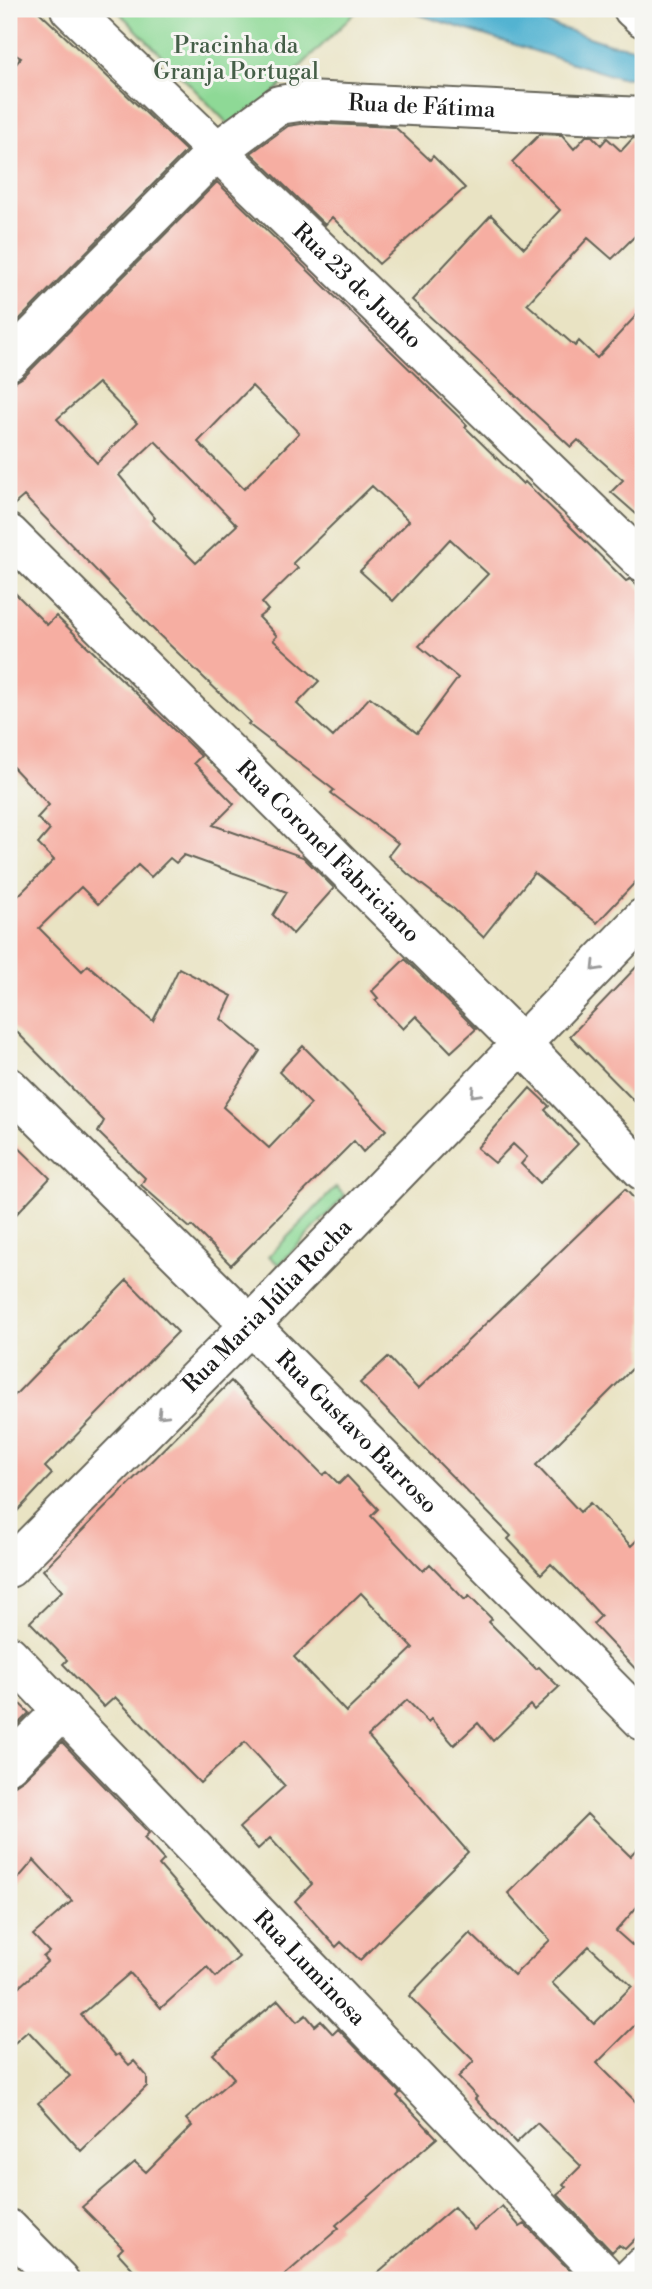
<svg xmlns="http://www.w3.org/2000/svg" width="652" height="2289" font-family="'Libre Bodoni',serif">
	<style>
		.green { fill: #8ed996; stroke: #557a59; stroke-width: 2 }
		.water { fill: #52b3d1; stroke: #376876; stroke-width: 2 }
		.building { fill: #f6aea2; fill-rule: evenodd }
		.lines { fill: none; stroke-linecap: round; stroke-linejoin: round }
		.minor-casing { stroke: #646256; stroke-width: 42 }
		.minor { stroke: #fff; stroke-width: 38 }
		.oneway { stroke: #999 }
		.labels { text-anchor: middle; dominant-baseline: central; stroke-width: 6; stroke-linejoin: round; paint-order: stroke }
		.park-label { font-size: 23px; fill: #445e47; stroke: #f6f6f2 }
		.street-label { font-size: 23px; fill: #1c1c1c; stroke: #f6f6f2 }
	</style>
	<rect width="100%" height="100%" fill="#f6f6f2"/>
	<filter id="ink" filterUnits="userSpaceOnUse"><feTurbulence type="fractalNoise" baseFrequency=".0143" numOctaves="2"/><feDisplacementMap in="SourceGraphic" scale="14" xChannelSelector="R" yChannelSelector="G"/><feConvolveMatrix kernelMatrix="1 2 1 2 8 2 1 2 1" color-interpolation-filters="sRGB"/></filter>
	<filter id="wash" filterUnits="userSpaceOnUse"><feTurbulence type="fractalNoise" baseFrequency=".00686" numOctaves="4" result="noise"/><feDisplacementMap in="SourceGraphic" scale="28" xChannelSelector="R" yChannelSelector="G"/><feGaussianBlur stdDeviation="1.57" result="paint"/><feColorMatrix in="noise" values="0 0 0 0 0 0 0 0 0 0 0 0 0 0 0 0 0 1.4 0 .05"/><feComposite in="paint" operator="in"/></filter>
	<g filter="url(#wash)">
		<rect width="100%" height="100%" fill="#e9e3c3"/>
		<!-- green -->
		<path class="green" d="M116,9H359L235,131Z
			M336,1187L345,1196L279,1265L269,1256Z"/>
		<!-- water -->
		<path class="water" d="M401,9H504L610,44L643,49V77L620,78Z"/>
		<g id="blocks">
			<!-- building -->
			<path class="building" d="M9,9H36L186,151L9,330V72L21,58L9,51Z
				M307,123L395,127L430,160L433,156L465,188L379,264L332,217L325,225L251,153L288,126Z
				M540,134L562,135L574,149L586,136H592L601,145L607,138L621,151L633,138L643,139V228L612,259L588,238L527,304L575,346L579,341L597,358L643,308V520L611,492L623,480L578,440L571,447L412,300L491,215L524,248L560,210L512,162Z
				M217,182L467,425L465,427L523,484L525,482L626,581L630,579L643,591V874L597,923L534,873L483,937L454,909L408,874L388,856L398,843L331,793L334,790L248,724L250,722L153,629L24,496L9,509V382H15L25,376ZM98,383L137,423L97,463L57,419ZM252,386L299,433L244,489L198,442ZM155,441L237,525L196,563L153,520L155,518L119,475ZM372,486L409,521L360,571L393,601L450,539L488,574L419,646L458,678L417,733L370,697L333,737L297,704L319,681L273,640L277,636L259,617L268,610L262,603L298,568L293,563Z
				M9,587L47,625L56,616L201,756L194,763L234,804L213,825L303,857L334,888L293,934L273,915L287,892L184,855L176,863L170,858L151,877L138,865L98,904L81,887L39,928L82,971L88,965L153,1021L179,968L232,996L221,1019L260,1051L223,1107L269,1148L311,1104L279,1072L303,1046L386,1130L363,1152L354,1141L231,1265L192,1226L190,1228L141,1185L145,1178L98,1132L104,1121L9,1024V905L54,860L38,844L50,830L37,818L49,805L9,763Z
				M405,959L476,1029L451,1052L416,1016L403,1029L375,1000L378,998L372,991Z
				M643,960V1110L570,1036Z
				M530,1088L549,1106L545,1110L578,1144L540,1183L521,1164L527,1157L513,1144L495,1163L477,1148Z
				M9,1138L50,1178L9,1222Z
				M625,1189L643,1208V1358L536,1465L580,1512L590,1503L631,1546L643,1534V1677L593,1624L601,1616L576,1589L551,1564L541,1574L508,1539L511,1536L360,1383L388,1357L418,1389Z
				M127,1280L178,1332L45,1467L52,1474L9,1520V1401Z
				M231,1381L323,1475L327,1472L339,1484L347,1476L378,1509L371,1516L414,1562L423,1571L430,1564L465,1600L469,1596L492,1619L489,1622L536,1669L539,1667L559,1687L534,1710L530,1705L493,1741L478,1723L454,1745L431,1719L428,1722L407,1700L368,1736L468,1852L360,1960L341,1942L336,1947L295,1901L312,1884L270,1838L258,1849L239,1828L285,1786L245,1742L200,1783L115,1697L104,1707L63,1664L67,1660L30,1622L62,1591L43,1570ZM361,1593L413,1648L346,1712L294,1657Z
				M9,1693L29,1713L9,1733Z
				M62,1742L149,1833L144,1838L164,1860L159,1865L239,1957L216,1977L207,1967L161,2008L130,1973L81,2015L116,2056L119,2054L129,2065L134,2061L147,2076V2086L81,2151L38,2103L70,2076L28,2031L9,2048V1996L47,1962L43,1957L49,1952L33,1935L72,1901L34,1860L9,1889V1785H15L24,1779Z
				M587,1814L630,1856L643,1842V1900L616,1931L643,1955V2017L597,2063L643,2109V2231L625,2249L619,2245L612,2252L557,2194L566,2187L563,2184L581,2166L537,2123L516,2143L475,2099L477,2097L458,2077L474,2061L409,1996L470,1933L514,1975L550,1940L508,1893ZM589,1946L632,1986L594,2024L552,1983Z
				M278,2000L297,2022L306,2015L315,2026L321,2021L333,2034L338,2029L400,2093L397,2096L437,2138L336,2225L339,2228L279,2280H143L118,2253L123,2248L82,2207L135,2162L146,2172L192,2126L186,2119L234,2078L213,2054Z
				M502,2206L520,2227L525,2224L579,2280H369L454,2207L474,2230Z"/>
		</g>
	</g>
	<g filter="url(#ink)">
		<use href="#blocks" fill-opacity="0" stroke="#646256" stroke-width="2"/>
		<g class="lines">
			<!-- minor casing -->
			<g class="minor-casing">
				<g id="minor">
					<path id="s1" d="M70,9L643,562"/>
					<path d="M633,9L643,18"/>
					<path id="s2" d="M9,361L217,151L279,105L306,101L643,117"/>
					<path id="s3" d="M9,534L522,1044L643,1171"/>
					<path id="s4" d="M9,1087L250,1325L643,1721"/>
					<path id="s5" d="M9,1568L250,1325L643,918"/>
					<path id="s6" d="M9,1655L609,2280"/>
					<path d="M9,1764L63,1710"/>
					<path d="M9,2229L59,2280"/>
					<path d="M629,2280L643,2266"/>
				</g>
			</g>
			<!-- minor -->
			<use href="#minor" class="minor"/>
		</g>
		<!-- one-way arrows -->
		<defs><path id="oneway-chevron" d="M-2-3.5L2.5 0L-2 3.5" fill="none" stroke-width="1.6" stroke-linecap="round" stroke-linejoin="round" transform="scale(1.75)"/></defs>
		<g class="oneway">
			<use href="#oneway-chevron" transform="translate(596 967) rotate(134)"/>
			<use href="#oneway-chevron" transform="translate(475 1093) rotate(134)"/>
			<use href="#oneway-chevron" transform="translate(162 1414) rotate(135)"/>
		</g>
	</g>
	<g class="labels">
		<!-- park labels -->
		<g class="park-label">
			<text x="236" y="46">Pracinha da<tspan x="236" dy="26">Granja Portugal</tspan></text>
		</g>
		<!-- street labels -->
		<g class="street-label">
			<text stroke="none"><textPath href="#s2" startOffset="516">Rua de Fátima</textPath></text>
			<text stroke="none"><textPath href="#s1" startOffset="399">Rua 23 de Junho</textPath></text>
			<text stroke="none"><textPath href="#s3" startOffset="450">Rua Coronel Fabriciano</textPath></text>
			<text stroke="none"><textPath href="#s5" startOffset="368">Rua Maria Júlia Rocha</textPath></text>
			<text stroke="none"><textPath href="#s4" startOffset="490">Rua Gustavo Barroso</textPath></text>
			<text stroke="none"><textPath href="#s6" startOffset="434">Rua Luminosa</textPath></text>
		</g>
	</g>
	<!-- margin -->
	<rect width="652" height="2289" fill="none" stroke="#f6f6f2" stroke-width="35"/>
</svg>
